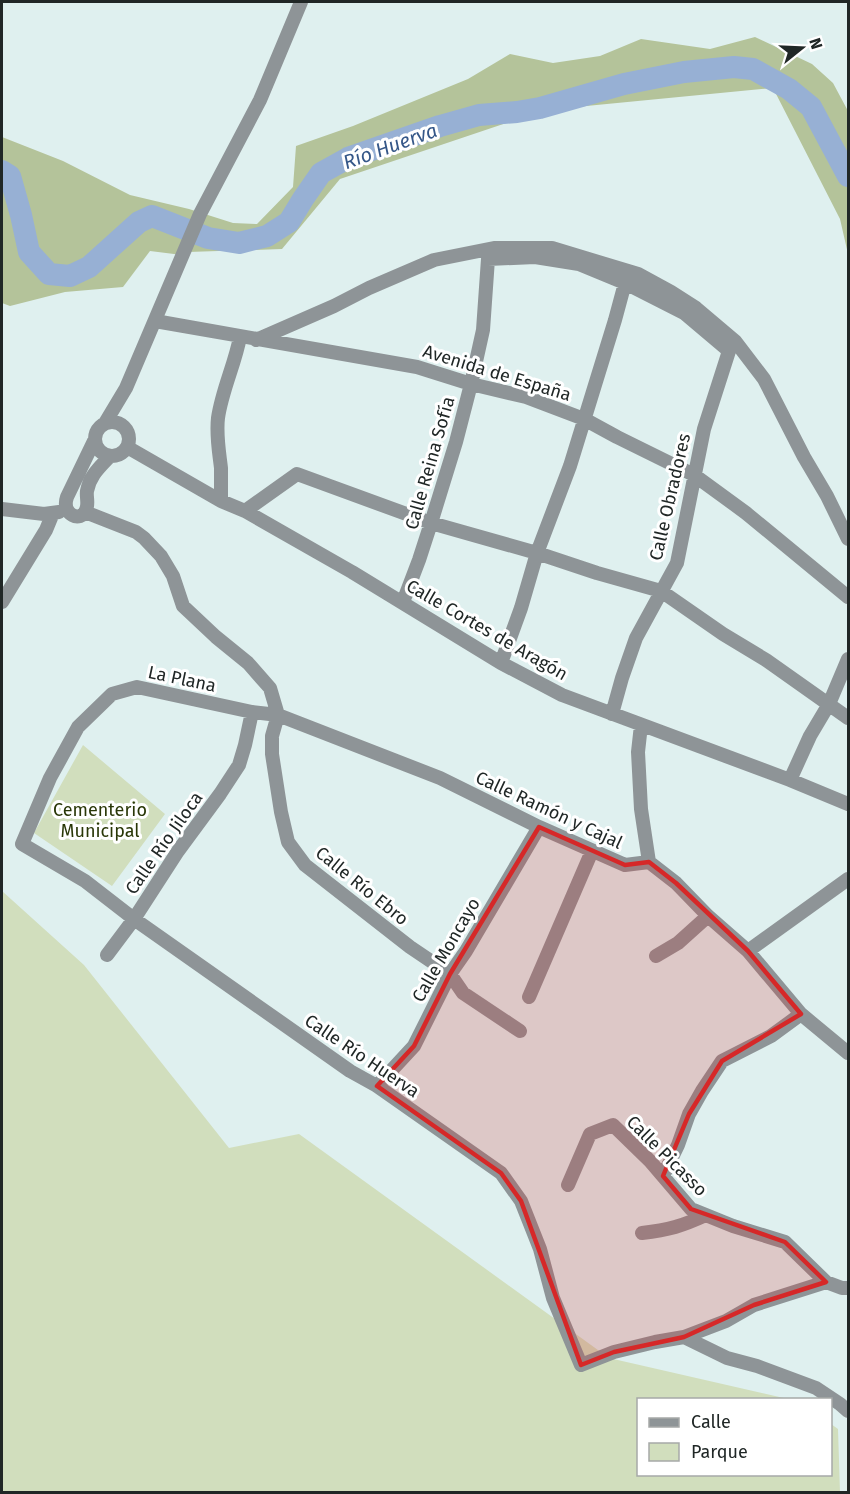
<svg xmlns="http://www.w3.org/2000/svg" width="850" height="1494" font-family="'Fira Sans',sans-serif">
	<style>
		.green { fill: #d1debd }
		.forest { fill: #b4c39a }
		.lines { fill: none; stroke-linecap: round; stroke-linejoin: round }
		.river { stroke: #97b0d4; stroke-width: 22 }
		.minor { stroke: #8e9497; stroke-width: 14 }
		.marked { fill: #d62828; fill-opacity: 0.2; stroke: #d62828; stroke-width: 4.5; stroke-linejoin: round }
		.labels { text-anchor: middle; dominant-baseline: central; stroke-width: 6; stroke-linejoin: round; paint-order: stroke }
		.street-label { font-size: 18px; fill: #202726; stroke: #fff }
		.park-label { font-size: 18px; fill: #293707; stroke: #fff }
		.water-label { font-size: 20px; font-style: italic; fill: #355788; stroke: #fff }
	</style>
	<rect width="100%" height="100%" fill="#dff0ef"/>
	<!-- green -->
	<path class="green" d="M83,745L165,814L112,886L34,833Z
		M2,891L84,965L229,1148L299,1134L609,1358L788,1399L638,1400V1474H830L831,1424L838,1429L840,1492H2Z"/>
	<!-- forest -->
	<path class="forest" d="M755,37L812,64L833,83L848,111V254L840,219L773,88L545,110L340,179L282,249L188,252L182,255L150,251L123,287L65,292L10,306L2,303V137L63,161L130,195L189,209L233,223L257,224L293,187L296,146L353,126L468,79L510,54L553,63L600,56L641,39L710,49Z"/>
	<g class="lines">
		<!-- river -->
		<path class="river" d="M2,171L10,176L21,215L29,252L49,274L70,276L89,267L139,222L152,216L208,238L239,243L267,236L289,222L303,199L321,173L348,158L440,126L479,115L517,112L540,108L624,84L684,72L734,67L753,69L789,89L811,107L848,176"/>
		<!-- minor -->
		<path class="minor" d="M155,321L417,367L471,384L526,397L584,419L617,437L694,475L746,513L848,597
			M256,340L334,306L369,288L434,260L494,248H552L638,274L671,292L696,308L735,341L764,379L804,457L827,496L848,539
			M95 439a17 17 0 1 1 34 0a17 17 0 1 1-34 0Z
			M105,423L126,388L200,214L260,100L301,2
			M94,441L67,497C61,515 81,523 86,510C89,504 86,497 87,491C90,475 100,467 110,456
			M127,447L221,501L245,511L352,572L501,663L562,695L790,780L848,804
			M221,501C221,490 221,479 221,468C219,451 216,435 218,418C222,390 235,364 240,337
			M2,509L44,514L59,512
			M245,511L297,474L431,523L537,553L597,573L661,591L723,634L766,660L848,718
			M85,512L136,532L144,538L161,556L173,576L183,606L216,637L248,663L270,688L278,715
			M2,602L46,530L53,513
			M403,602L419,560L431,523L456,442L471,384L483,330L488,259L535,257L579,264L625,283L684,313L729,351L704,429L677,563L636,638L622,678L612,714
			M501,663L521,608L537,553L570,466L615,320L625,283
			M278,715L272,736V754L281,812L288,842L305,865L410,947L450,974L463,993L520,1031
			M641,725L638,752L641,809L649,862
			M790,780L810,736L829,704L848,659
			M748,951L848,879
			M107,955L134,919L178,851L220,794L239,765L245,745L252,712
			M656,956L678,943L708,916
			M529,997L592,851
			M848,1053L801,1014L748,951L708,916L676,883L649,862L625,865L539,827L440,778L278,715L252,712L137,687L112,694L78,727L50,778L22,844L85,881L134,919L350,1071L377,1086L501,1173L521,1201L540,1249L553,1298L581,1365L614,1352L655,1342L684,1337L727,1358L757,1366L816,1388L840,1404L848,1411
			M377,1086L414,1046L450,974L466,951L539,827
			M663,1176L678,1145L689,1114L702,1091L722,1061L771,1036L801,1014
			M568,1185L590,1134L613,1125L650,1161L691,1209L733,1226L785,1242L826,1282
			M642,1233C669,1230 682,1226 706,1215
			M684,1337L726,1321L754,1305L826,1282L842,1288H848"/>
	</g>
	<!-- marked area -->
	<path class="marked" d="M539,827L625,865L649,862L676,883L748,951L801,1014L722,1061L689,1114L663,1176L691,1209L785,1242L826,1282L754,1305L684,1337L614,1352L581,1365L521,1201L501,1173L377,1086L414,1046L450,974Z"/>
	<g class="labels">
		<!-- street labels -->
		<g class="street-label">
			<text transform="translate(497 373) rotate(17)">Avenida de España</text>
			<text transform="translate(430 463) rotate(-74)">Calle Reina Sofía</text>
			<text transform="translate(670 497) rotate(-77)">Calle Obradores</text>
			<text transform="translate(487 630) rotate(30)">Calle Cortes de Aragón</text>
			<text transform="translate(182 679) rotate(12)">La Plana</text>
			<text transform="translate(549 810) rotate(25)">Calle Ramón y Cajal</text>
			<text transform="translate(164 843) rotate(-55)">Calle Río Jiloca</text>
			<text transform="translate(362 886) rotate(39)">Calle Río Ebro</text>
			<text transform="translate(446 950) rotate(-60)">Calle Moncayo</text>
			<text transform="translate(362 1056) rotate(34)">Calle Río Huerva</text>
			<text transform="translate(667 1156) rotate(45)">Calle Picasso</text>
		</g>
		<!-- park labels -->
		<g class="park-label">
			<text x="100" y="810">Cementerio<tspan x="100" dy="21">Municipal</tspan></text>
		</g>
		<!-- water labels -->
		<g class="water-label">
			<text transform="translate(390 146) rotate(-20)">Río Huerva</text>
		</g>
	</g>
	<!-- border -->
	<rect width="850" height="1494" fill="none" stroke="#202726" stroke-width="6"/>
	<!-- legend -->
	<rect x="637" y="1398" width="195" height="78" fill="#ffffff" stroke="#a6a9a8" stroke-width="1.5"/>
	<rect x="649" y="1418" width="30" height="9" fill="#8e9497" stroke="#a6a9a8" stroke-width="1.5"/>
	<text x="691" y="1428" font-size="18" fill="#202726">Calle</text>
	<rect x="649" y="1443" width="30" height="18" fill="#d1debd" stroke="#a6a9a8" stroke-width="1.5"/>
	<text x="691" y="1458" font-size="18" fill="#202726">Parque</text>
	<!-- north arrow -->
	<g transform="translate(802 48) rotate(72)" stroke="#ffffff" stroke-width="4.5" paint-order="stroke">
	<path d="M0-4.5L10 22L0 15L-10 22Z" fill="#202726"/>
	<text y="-9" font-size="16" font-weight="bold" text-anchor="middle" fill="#202726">N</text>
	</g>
</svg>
